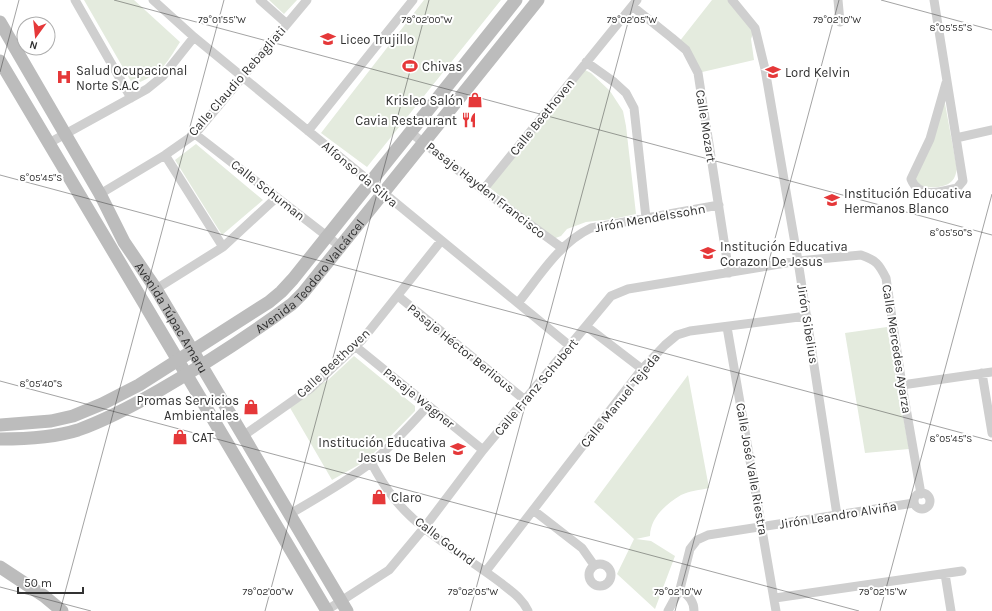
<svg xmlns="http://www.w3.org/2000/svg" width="992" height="611" font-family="Karla,sans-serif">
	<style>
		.green { fill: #e4ebde }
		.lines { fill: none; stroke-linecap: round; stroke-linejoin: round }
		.street { stroke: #cfcfcf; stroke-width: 9 }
		.secondary { stroke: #bcbcbc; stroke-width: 13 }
		.ticks { fill: none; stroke: #323232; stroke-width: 1; stroke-opacity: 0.45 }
		.labels { text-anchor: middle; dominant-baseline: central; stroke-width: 4; stroke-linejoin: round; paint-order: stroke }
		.poi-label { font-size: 13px; fill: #323232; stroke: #fff; text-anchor: start }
		.street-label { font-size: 13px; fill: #323232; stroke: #fff }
		.ticks-label { font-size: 10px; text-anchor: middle; fill: #323232; stroke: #fff; stroke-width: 4; stroke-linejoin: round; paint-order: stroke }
	</style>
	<rect width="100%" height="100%" fill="#fff"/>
	<!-- green -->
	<path class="green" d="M84,0H134L180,42C165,66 161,74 133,85Z
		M269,0H297L284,14Z
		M424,0H501L367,167L321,133Z
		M712,0H730L755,28L751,39L754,60L698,73L679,42Z
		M585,70L591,73L610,91L623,111L626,126L636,214L613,219L586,222L567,229L561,236L553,239L489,187Z
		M944,98L957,169C956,173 955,178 952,181C943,190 923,188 914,183Z
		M196,144L263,200L222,235L175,160Z
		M887,327L909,449L865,453L845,333Z
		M354,356L415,406V411L377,450L362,463L332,480L289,406L311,388L327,381Z
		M688,375L709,488C700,490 689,491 681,495C666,504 650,518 650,536L636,539L651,541L675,556L655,609L617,574L634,539L594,502Z"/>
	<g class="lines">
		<!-- street -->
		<path class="street" d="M75,0L131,98
			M153,0L194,37L570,346
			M260,0L287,24
			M732,0L755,28L765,69L798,261L837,515
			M838,0L840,22
			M934,0L963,181L957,188C941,192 919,199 911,179L930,139L946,83
			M632,6L672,38L686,50L698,73L729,273
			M586,62L614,82L626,93L634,108L646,218
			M308,131L413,0
			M410,132L483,190L562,248
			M195,134L341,247
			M956,138L992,130
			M49,143L147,89L163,76L194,37
			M165,155L223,247
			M483,190L637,0
			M100,194L165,155L195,134L307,0
			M156,289L223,247L276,198
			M398,296L525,400
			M518,303C539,277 559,243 591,228L719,205
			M586,326L642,369
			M727,327L776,611
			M355,346L483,450
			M982,373L992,433
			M902,385L992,372
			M243,436L311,388L362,340L441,241
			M371,462C386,490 399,508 424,528C449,548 476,564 501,583C512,592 522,598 528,611
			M914 501a8 8 0 1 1 16 0a8 8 0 1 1-16 0Z
			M533,510L582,548L594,565
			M290,514C317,498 346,482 372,462C393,445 410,425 428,406
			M589 575a11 11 0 1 1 22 0a11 11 0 1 1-22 0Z
			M486,571L642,369L665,345L677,335L690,331L807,316
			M945,574L951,611
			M680,589C688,596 694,600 694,611
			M775,598L962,571
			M327,610L389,570L424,528L483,450L611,296L628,289L798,261L861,255C876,260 879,264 886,278L902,385L921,494
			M668,611L680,589L690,549L697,540L708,535L914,503"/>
		<!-- secondary -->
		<g class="secondary">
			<path id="s1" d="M0,22L100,194L124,242L156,289L347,611"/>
			<path d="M0,61L327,611"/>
			<path d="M0,425L51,421L73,416L102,404L139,385L269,302L281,292L293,279L516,0"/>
			<path id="s2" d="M0,439C26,439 53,438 78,430C106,420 134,405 160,390C205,364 250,335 292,304L303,293L538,0"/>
			<path d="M0,567L44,596L62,611"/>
		</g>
	</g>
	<!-- ticks -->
	<path class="ticks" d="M114,0L992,235M881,0L992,30M0,72L19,0M0,175L992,441M0,381L859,611M0,587L91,611M60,611L224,0M265,611L429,0M470,611L634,0M675,611L839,0M880,611L992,194"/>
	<!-- icons -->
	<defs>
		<g id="school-bare" transform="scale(1.2)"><path d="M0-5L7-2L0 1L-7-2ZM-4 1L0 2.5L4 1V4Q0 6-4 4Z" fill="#e53839" stroke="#fff" stroke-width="2.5" paint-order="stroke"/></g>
		<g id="stadium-bare" transform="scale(1.2)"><path d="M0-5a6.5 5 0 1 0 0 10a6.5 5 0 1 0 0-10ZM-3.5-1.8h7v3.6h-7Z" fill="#e53839" stroke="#fff" stroke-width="2.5" paint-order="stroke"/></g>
		<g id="hospital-bare" transform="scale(1.2)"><path d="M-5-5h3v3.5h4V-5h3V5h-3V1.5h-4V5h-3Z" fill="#e53839" stroke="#fff" stroke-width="2.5" paint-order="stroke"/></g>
		<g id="shop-bare" transform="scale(1.2)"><path d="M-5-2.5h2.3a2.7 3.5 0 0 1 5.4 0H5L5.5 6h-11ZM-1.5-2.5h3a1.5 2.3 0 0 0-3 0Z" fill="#e53839" stroke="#fff" stroke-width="2.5" paint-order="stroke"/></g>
		<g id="restaurant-bare" transform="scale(1.2)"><path d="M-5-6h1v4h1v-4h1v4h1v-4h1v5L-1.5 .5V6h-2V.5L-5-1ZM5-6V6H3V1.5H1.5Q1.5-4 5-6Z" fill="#e53839" stroke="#fff" stroke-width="2.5" paint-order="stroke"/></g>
	</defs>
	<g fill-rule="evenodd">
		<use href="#school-bare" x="328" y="39"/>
		<use href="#stadium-bare" x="410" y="66"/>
		<use href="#school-bare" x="773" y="72"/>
		<use href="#hospital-bare" x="64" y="77"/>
		<use href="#shop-bare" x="475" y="100"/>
		<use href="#restaurant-bare" x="469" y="120"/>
		<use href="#school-bare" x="832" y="200"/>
		<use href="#school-bare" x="708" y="253"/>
		<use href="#shop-bare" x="251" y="407"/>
		<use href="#shop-bare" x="180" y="437"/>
		<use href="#school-bare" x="458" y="449"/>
		<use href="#shop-bare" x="379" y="497"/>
	</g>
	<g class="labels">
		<!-- poi labels -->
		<g class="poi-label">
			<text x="340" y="39">Liceo Trujillo</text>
			<text x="422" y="66">Chivas</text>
			<text x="76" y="70">Salud Ocupacional<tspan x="76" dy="15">Norte S.A.C</tspan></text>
			<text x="785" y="72">Lord Kelvin</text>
			<text x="463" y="100" text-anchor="end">Krisleo Salón</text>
			<text x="457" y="120" text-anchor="end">Cavia Restaurant</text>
			<text x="844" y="193">Institución Educativa<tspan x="844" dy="15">Hermanos Blanco</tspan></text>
			<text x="720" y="246">Institución Educativa<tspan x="720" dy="15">Corazon De Jesus</tspan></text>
			<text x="239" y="400" text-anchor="end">Promas Servicios<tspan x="239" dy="15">Ambientales</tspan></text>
			<text x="192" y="437">CAT</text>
			<text x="446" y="442" text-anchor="end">Institución Educativa<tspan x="446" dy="15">Jesus De Belen</tspan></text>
			<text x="391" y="497">Claro</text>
		</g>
		<!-- street labels -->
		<g class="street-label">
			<text transform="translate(237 81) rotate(-49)">Calle Claudio Rebagliati</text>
			<text transform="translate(542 117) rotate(-51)">Calle Beethoven</text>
			<text transform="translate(706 126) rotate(81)">Calle Mozart</text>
			<text transform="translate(360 174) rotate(40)">Alfonso da Silva</text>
			<text transform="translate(268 190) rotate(38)">Calle Schuman</text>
			<text transform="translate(486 190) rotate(38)">Pasaje Hayden Francisco</text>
			<text transform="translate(650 218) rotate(-10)">Jirón Mendelssohn</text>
			<text stroke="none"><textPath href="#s2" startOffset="360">Avenida Teodoro Valcárcel</textPath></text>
			<text stroke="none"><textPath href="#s1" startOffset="342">Avenida Túpac Amaru</textPath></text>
			<text transform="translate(808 324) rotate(81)">Jirón Sibelius</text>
			<text transform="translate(461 348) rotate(39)">Pasaje Héctor Berlious</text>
			<text transform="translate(897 349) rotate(81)">Calle Mercedes Ayarza</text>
			<text transform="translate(333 363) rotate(-43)">Calle Beethoven</text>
			<text transform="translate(536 387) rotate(-50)">Calle Franz Schubert</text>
			<text transform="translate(419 398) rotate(39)">Pasaje Wagner</text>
			<text transform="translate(620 400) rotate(-51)">Calle Manuel Tejeda</text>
			<text transform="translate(752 469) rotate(80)">Calle José Valle Riestra</text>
			<text transform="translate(838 515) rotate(-9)">Jirón Leandro Alviña</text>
			<text transform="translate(445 541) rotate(37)">Calle Gound</text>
		</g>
	</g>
	<g class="ticks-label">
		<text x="222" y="23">79°01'55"W</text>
		<text x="427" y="23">79°02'00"W</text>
		<text x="632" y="23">79°02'05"W</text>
		<text x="837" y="23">79°02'10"W</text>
		<text x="951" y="31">8°05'55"S</text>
		<text x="41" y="181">8°05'45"S</text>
		<text x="951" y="236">8°05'50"S</text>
		<text x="41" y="387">8°05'40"S</text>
		<text x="951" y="442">8°05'45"S</text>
		<text x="268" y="595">79°02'00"W</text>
		<text x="473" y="595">79°02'05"W</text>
		<text x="678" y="595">79°02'10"W</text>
		<text x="883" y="595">79°02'15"W</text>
	</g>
	<!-- north arrow -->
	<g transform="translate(36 36) rotate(195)"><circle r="19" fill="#ffffff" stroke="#adadad"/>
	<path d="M0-3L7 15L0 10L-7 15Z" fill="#e53839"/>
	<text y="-6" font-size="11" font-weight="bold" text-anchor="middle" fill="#323232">N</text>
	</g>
	<!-- scale -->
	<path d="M18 587v6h65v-6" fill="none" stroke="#323232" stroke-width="2"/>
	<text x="24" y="587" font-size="12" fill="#323232" stroke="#ffffff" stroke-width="3" paint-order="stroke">50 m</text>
</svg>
